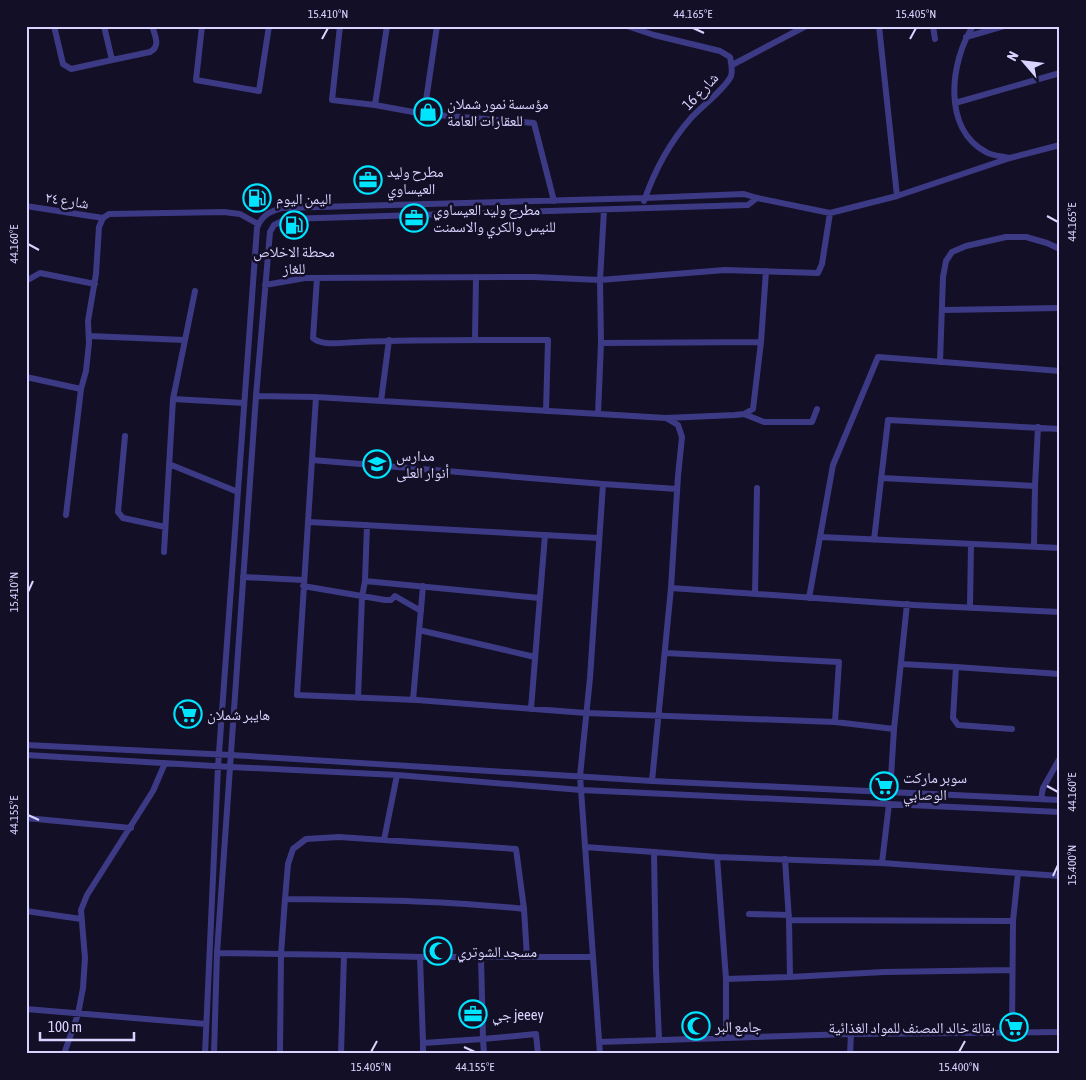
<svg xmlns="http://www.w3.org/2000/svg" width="1086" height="1080" font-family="'Asap Condensed','Noto Naskh Arabic',sans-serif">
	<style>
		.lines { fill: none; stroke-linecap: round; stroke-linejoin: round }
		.minor { stroke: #3d3a85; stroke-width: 6 }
		.ticks { fill: none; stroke: #d9d4ff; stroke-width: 2 }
		.labels { text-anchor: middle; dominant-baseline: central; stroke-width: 5; stroke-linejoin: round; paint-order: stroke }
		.street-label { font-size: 15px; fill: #d9d4ff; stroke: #130f26 }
		.poi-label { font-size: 15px; fill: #d9d4ff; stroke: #130f26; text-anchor: start }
		.neatline { fill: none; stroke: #d9d4ff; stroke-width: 2 }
		.ticks-label { font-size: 12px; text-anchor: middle; fill: #d9d4ff }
	</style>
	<rect width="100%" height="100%" fill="#130f26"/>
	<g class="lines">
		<!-- minor -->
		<path class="minor" d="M54,26L63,64L71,69L112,60
			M104,26L112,60L150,52C161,46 155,36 152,26
			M202,26L196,80L259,91L269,26
			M340,26L332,100L375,105
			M387,26L375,105L424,114
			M437,26L424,114L534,123L554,201
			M627,26L654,35L720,51L730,57C731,63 733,70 731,76C726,88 701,107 691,118C670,142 654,172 644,201
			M879,26L897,196
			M933,26L935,39
			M973,26C950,62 942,129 986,152C993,156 1001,156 1009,158
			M966,37L1004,26
			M732,65L806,26
			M955,103L1060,73
			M26,206L103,218
			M604,210L600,280L725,270L818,273L822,264L830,213
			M317,278L313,338C323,347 345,342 358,342C421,339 484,340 548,340L546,411
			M26,281L40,273L95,284
			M265,285L305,278L534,277L600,280L601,343L761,342L766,271
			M942,310L1060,308
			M89,336L184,340
			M475,339L476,277
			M940,362L943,277L946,261L952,252L966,246L1006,237H1026L1047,243L1060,249
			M26,377L81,389
			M256,396L316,397L666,418L678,425L682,437L678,476L671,588L652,781
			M316,397L297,695L417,700L586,713L835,722L839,662L665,653
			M173,399L244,403
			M381,401L389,340
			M598,414L601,343
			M744,414L764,422H812L817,409
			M666,418L735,415L744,414L753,409L761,342
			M125,436L118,512L123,518L165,527
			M312,460L603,484L677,489
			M169,464L238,492
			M881,478L1035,486L1038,427
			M66,515L81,389L86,371L89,343L88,321L96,274L99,227L103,218L109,214L224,212L240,214L258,224
			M309,522L599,538
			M820,537L1060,548
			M874,540L888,420L1060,429
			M1034,547L1035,486
			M164,552L173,399L195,291
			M243,577L303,580
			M365,581L367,525
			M303,586L385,600H391L395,596L421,611
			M671,588L914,605L1060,612
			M755,594L757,488
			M809,598L833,465L878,357L1060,371
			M970,607L971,544
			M419,630L535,657
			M901,664L956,667L953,718L958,725L1012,729
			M956,667L1060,674
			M358,698L362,597L365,581L540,598
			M413,700L423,586
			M531,709L545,535
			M835,722L894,729
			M26,745L231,755L652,781L1060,800
			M26,755L231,767L397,775L581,790L1060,812
			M890,793L894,729L907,604
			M1041,799L1043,788L1060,758
			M26,818L131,828
			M384,840L397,775
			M585,847L654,852L656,970L659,1039
			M654,852L717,857L882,863L1018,873
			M717,857L726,979
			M785,859L789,920
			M882,863L889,804
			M285,899L288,864L293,849L306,839L339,837L516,849L524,909
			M26,911L81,919
			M749,914L789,915
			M217,953L281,954L285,899C365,900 444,900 524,909L527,957
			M344,955L422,957H593
			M420,957L423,1043L483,1039L481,957
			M1012,970L884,972L790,977L789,920L1013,921
			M26,1009L206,1024
			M1012,1031L1013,921L1018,873L1060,876
			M726,1038V979L790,977
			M599,1042L851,1034L1060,1032
			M423,1043V1054
			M64,1054L78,1014L83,988L85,958L81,910L87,895L153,791L165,763
			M205,1054L218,767L257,228C261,216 270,211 282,208L645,198L744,194L757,198L830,213L897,196L1010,158L1060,145
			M214,1054L217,953L256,396L270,232L274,225L286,219L748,205L757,198
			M280,1054L281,954L344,955L341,1054
			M484,1054L483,1039L536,1034L538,1054
			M600,1054L580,776L590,678L603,484
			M850,1054L851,1034"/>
	</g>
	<!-- ticks -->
	<path class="ticks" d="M693,28L704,33M322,39L328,28M910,39L916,28M1047,216L1058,222M28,244L39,250M28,592L33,581M1047,786L1058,792M28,815L39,820M1053,876L1058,865M464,1047L475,1052M371,1052L377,1041M959,1052L965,1041"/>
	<!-- icons -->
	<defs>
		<g id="shop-ring" transform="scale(1.4375)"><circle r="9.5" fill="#130f26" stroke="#00e5ff" stroke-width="1.5"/><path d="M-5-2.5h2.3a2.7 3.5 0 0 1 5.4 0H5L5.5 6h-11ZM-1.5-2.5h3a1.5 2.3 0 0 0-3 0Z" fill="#00e5ff"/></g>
		<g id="office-ring" transform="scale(1.4375)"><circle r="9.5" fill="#130f26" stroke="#00e5ff" stroke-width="1.5"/><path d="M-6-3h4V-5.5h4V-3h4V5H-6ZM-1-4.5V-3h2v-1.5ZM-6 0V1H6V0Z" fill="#00e5ff"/></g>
		<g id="fuel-ring" transform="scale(1.4375)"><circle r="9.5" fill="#130f26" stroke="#00e5ff" stroke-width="1.5"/><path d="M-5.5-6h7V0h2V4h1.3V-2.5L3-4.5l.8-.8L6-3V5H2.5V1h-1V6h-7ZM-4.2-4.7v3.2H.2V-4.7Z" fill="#00e5ff"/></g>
		<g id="school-ring" transform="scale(1.4375)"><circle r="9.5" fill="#130f26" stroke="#00e5ff" stroke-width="1.5"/><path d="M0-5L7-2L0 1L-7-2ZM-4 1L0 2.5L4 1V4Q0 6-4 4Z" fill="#00e5ff"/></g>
		<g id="supermarket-ring" transform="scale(1.4375)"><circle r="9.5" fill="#130f26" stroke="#00e5ff" stroke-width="1.5"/><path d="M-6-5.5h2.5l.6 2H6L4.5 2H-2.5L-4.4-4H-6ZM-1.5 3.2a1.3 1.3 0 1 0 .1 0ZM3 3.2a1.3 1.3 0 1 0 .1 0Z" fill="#00e5ff"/></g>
		<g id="mosque-ring" transform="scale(1.4375)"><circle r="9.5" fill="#130f26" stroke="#00e5ff" stroke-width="1.5"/><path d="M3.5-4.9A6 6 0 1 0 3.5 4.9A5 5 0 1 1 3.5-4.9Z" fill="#00e5ff"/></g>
	</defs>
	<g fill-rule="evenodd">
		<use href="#shop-ring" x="428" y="112"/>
		<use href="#office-ring" x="368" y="180"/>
		<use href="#fuel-ring" x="257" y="198"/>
		<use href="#office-ring" x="414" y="218"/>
		<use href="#fuel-ring" x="294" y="225"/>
		<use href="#school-ring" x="377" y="464"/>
		<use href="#supermarket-ring" x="188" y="714"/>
		<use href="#supermarket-ring" x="884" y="786"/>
		<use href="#mosque-ring" x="438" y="951"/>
		<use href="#office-ring" x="473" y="1014"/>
		<use href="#mosque-ring" x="696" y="1026"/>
		<use href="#supermarket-ring" x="1014" y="1027"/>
	</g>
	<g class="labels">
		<!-- street labels -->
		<g class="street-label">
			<text transform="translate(700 91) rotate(-47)">شارع 16</text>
			<text transform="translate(67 200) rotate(9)">شارع ٢٤</text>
		</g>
		<!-- poi labels -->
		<g class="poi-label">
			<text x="447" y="103">مؤسسة نمور شملان<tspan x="447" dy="17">للعقارات العامة</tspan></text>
			<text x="387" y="171">مطرح وليد<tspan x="387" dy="17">العيساوي</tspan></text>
			<text x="276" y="198">اليمن اليوم</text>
			<text x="433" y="209">مطرح وليد العيساوي<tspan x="433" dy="17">للنيس والكري والاسمنت</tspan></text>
			<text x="294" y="251" text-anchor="middle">محطة الاخلاص<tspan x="294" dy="17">للغاز</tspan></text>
			<text x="396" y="455">مدارس<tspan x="396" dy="17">أنوار العلى</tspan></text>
			<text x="207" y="714">هايبر شملان</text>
			<text x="903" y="777">سوبر ماركت<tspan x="903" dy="17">الوصابي</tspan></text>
			<text x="457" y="951">مسجد الشوتري</text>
			<text x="492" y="1014">جي jeeey</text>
			<text x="715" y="1026">جامع البر</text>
			<text x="995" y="1027" text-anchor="end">بقالة خالد المصنف للمواد الغذائية</text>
		</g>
	</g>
	<!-- border -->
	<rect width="1086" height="1080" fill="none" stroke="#130f26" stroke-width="55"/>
	<!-- north arrow -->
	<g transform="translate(1024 62) rotate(298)" stroke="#130f26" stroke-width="4" paint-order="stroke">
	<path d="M0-4L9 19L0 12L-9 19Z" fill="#d9d4ff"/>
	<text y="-8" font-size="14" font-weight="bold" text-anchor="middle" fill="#d9d4ff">N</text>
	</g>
	<!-- scale -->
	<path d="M40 1032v8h94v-8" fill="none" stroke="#d9d4ff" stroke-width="2.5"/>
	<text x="48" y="1032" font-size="15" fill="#d9d4ff" stroke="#130f26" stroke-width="4" paint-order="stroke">100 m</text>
	<rect x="28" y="28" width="1030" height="1024" class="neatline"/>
	<g class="ticks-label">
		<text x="328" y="18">15.410°N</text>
		<text x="693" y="18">44.165°E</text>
		<text x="916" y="18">15.405°N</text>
		<text transform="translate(1072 222) rotate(-90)" y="4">44.165°E</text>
		<text transform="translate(14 244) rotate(-90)" y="4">44.160°E</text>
		<text transform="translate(14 592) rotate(-90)" y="4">15.410°N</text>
		<text transform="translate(1072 792) rotate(-90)" y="4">44.160°E</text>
		<text transform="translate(14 815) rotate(-90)" y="4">44.155°E</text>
		<text transform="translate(1072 865) rotate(-90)" y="4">15.400°N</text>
		<text x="371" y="1071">15.405°N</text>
		<text x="475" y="1071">44.155°E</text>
		<text x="959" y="1071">15.400°N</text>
	</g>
</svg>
